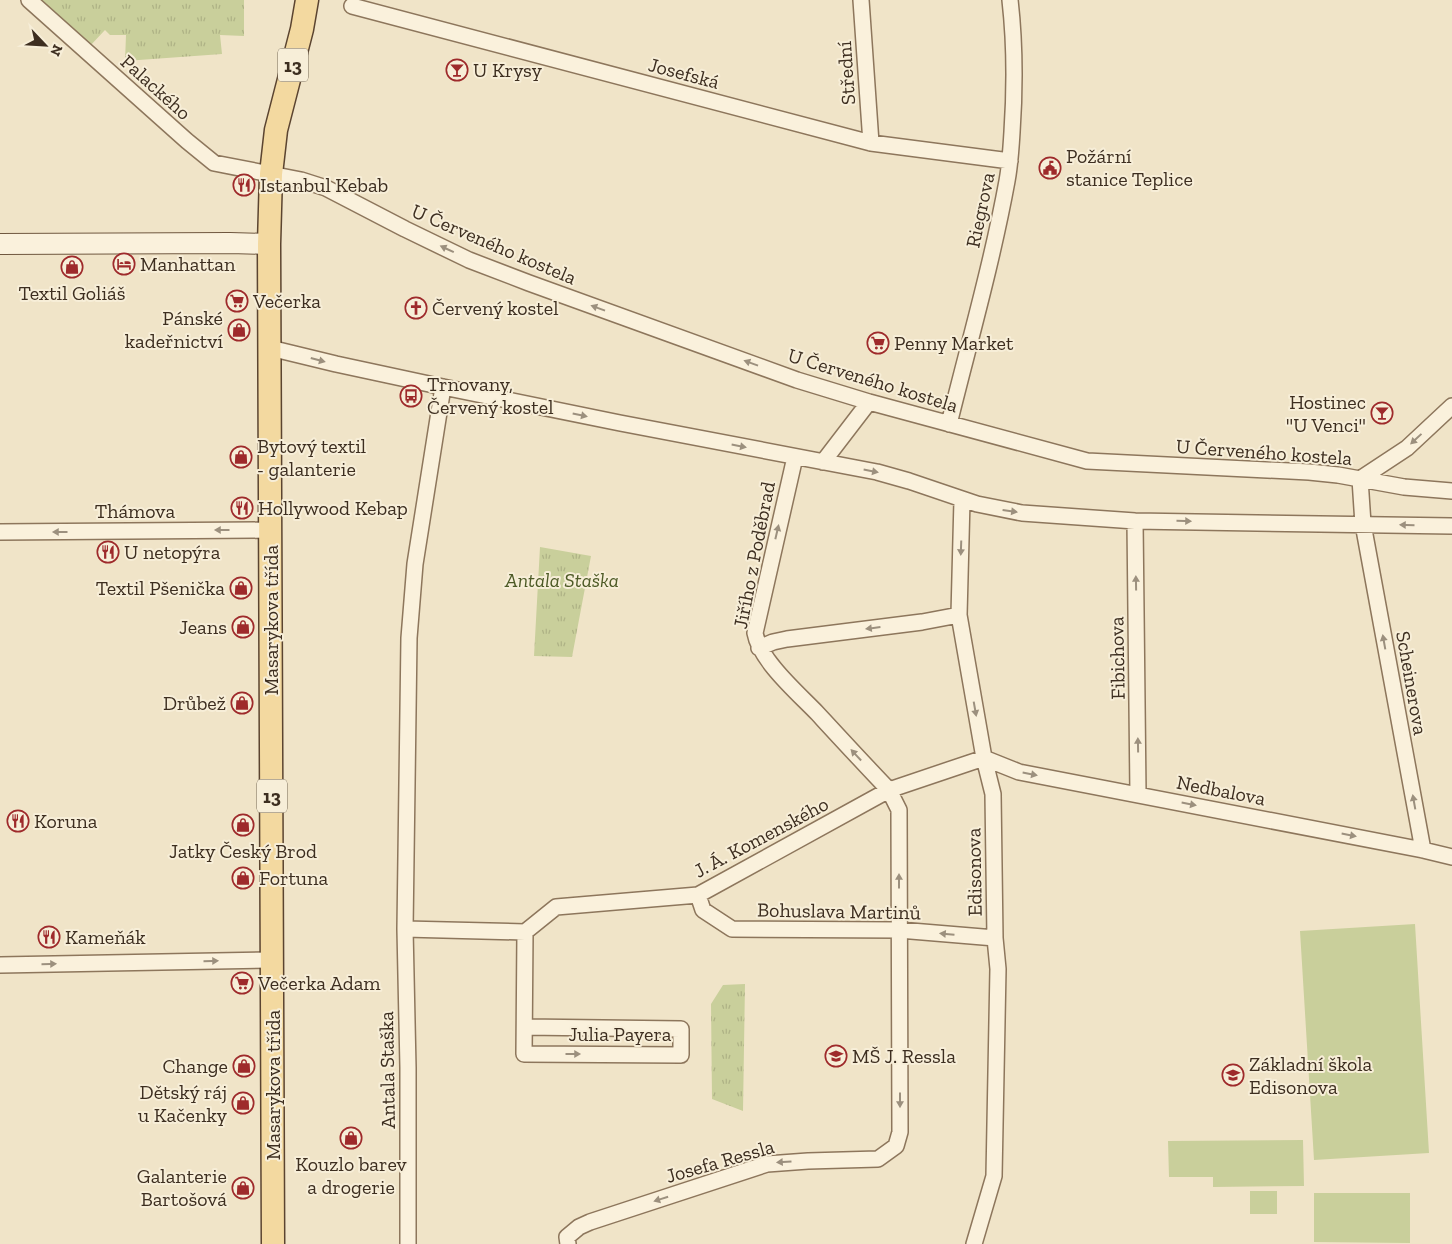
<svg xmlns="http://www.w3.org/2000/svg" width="1452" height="1244" font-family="'Zilla Slab',serif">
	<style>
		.grass { fill: url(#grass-tufts) }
		.pitch { fill: #c9cf9b }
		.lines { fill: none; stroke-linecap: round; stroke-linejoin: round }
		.street-casing { stroke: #8d765c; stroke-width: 18 }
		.secondary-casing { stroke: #6f573f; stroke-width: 22 }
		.primary-casing { stroke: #5b4430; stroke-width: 25 }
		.street { stroke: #faf1dc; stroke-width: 15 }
		.secondary { stroke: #faf1dc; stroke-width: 20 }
		.primary { stroke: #f3d9a0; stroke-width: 22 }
		.oneway { fill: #9c907e }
		.labels { text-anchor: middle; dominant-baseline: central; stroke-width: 4; stroke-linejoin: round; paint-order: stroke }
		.shield { fill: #f7eed8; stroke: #756857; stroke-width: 1 }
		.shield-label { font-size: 19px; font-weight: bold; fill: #3d2e20 }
		.poi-label { font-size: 20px; fill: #3d2e20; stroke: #f7eed8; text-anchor: start }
		.street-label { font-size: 20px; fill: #3d2e20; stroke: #f7eed8 }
		.park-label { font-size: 20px; font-style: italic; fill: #4d5a26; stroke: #f7eed8 }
	</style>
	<defs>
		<pattern id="grass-tufts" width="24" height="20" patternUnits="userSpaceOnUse" patternTransform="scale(1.25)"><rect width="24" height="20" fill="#c9cf9b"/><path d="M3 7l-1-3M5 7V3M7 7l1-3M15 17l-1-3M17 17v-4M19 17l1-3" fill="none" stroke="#aeb285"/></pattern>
	</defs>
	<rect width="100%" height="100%" fill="#f0e4c8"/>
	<!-- grass -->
	<path class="grass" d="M41,0H244V36L220,35L222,54L125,61L126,35H110L105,30L89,47Z
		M540,547L591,556L572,657L534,656Z
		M745,984L743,1111L712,1099L711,1004L723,985Z"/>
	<!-- pitch -->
	<path class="pitch" d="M1415,924L1429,1153L1314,1160L1300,931Z
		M1303,1140L1304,1186L1213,1187V1177H1169L1168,1141Z
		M1250,1191H1277V1214H1250Z
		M1314,1193H1410V1243L1314,1242Z"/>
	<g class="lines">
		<!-- street casing -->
		<g class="street-casing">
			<path id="street" d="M29,0L187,141L214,163L301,180L326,188L405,229L469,260L529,283L797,380L869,402L1087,461L1309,472L1338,475L1404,487L1452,491
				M861,0L871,143
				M352,6L871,143L1010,161
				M270,348L336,364L443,387L620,423L877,472L909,481L977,504L1022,513L1135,521L1452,526
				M949,424C969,343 992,263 1007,181C1010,165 1011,149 1012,132C1015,88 1015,44 1010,0
				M823,462L869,402
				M1360,479L1363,524L1423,850
				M1360,479L1407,448L1452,406
				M962,500L959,615L984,758L993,794L995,938L998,969L994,1176L974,1244
				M1135,521L1138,794
				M0,532L271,530
				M759,648L773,642L787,639L922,622L959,615
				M984,758L1019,772L1423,850L1452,857
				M698,895L703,910L732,929L899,930L995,938
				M405,929L525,932L556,907L698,895L889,790L984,758
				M525,932L524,1054L681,1055V1029L525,1027
				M0,965L272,960
				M408,1244V1068L405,929L409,638L415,564L443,387
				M568,1244L567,1237L579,1227L590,1222L767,1164L808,1161L878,1159L896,1146L900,1132L899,810L889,790C865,765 842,740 818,714C799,694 760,661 755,633L795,457"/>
		</g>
		<!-- secondary casing -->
		<g class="secondary-casing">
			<path id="secondary" d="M0,244L230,243L269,244"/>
		</g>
		<!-- primary casing -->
		<g class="primary-casing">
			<path id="primary" d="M273,1244L269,244L271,174L276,130L302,29L307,0"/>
		</g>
		<!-- street -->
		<use href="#street" class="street"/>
		<!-- secondary -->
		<use href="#secondary" class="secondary"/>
		<!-- primary -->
		<use href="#primary" class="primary"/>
	</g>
	<!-- one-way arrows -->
	<defs><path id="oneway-solid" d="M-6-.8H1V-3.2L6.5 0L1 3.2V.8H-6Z" transform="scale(1.25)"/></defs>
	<g class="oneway">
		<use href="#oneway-solid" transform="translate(447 249) rotate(-155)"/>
		<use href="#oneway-solid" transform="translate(598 308) rotate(-160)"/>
		<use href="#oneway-solid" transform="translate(318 360) rotate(15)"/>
		<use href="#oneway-solid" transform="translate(751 363) rotate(-160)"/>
		<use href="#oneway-solid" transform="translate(580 415) rotate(12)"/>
		<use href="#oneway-solid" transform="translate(1416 439) rotate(137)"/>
		<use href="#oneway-solid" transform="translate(739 446) rotate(11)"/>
		<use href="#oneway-solid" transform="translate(871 471) rotate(11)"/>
		<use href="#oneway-solid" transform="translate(1010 511) rotate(8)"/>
		<use href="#oneway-solid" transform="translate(1184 521) rotate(1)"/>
		<use href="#oneway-solid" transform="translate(1407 525) rotate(-179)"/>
		<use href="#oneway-solid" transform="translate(222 530) rotate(180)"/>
		<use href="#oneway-solid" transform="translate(60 532) rotate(180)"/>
		<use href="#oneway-solid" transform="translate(777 532) rotate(-77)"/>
		<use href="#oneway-solid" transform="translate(961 548) rotate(92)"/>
		<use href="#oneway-solid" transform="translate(1136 583) rotate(-91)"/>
		<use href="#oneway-solid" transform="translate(873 628) rotate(173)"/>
		<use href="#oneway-solid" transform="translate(1384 642) rotate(-100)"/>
		<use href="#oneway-solid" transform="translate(975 709) rotate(80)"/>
		<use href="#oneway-solid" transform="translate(1138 745) rotate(-91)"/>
		<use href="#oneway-solid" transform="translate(856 755) rotate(-133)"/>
		<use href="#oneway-solid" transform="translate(1030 774) rotate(11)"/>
		<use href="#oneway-solid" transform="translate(1414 802) rotate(-100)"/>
		<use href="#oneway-solid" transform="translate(1189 804) rotate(11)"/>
		<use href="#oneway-solid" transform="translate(1349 835) rotate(11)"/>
		<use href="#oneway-solid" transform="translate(899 881) rotate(-90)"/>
		<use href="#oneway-solid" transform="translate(947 934) rotate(-175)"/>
		<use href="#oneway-solid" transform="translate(211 961) rotate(-1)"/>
		<use href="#oneway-solid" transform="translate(49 964) rotate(-1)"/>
		<use href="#oneway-solid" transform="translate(573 1054)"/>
		<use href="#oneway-solid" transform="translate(900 1100) rotate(90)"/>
		<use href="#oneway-solid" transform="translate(784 1162) rotate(176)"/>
		<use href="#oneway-solid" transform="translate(661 1199) rotate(162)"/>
	</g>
	<!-- icons -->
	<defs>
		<g id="bar-ring" transform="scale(1.125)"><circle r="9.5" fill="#f7eed8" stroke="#9e2a2b" stroke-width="1.5"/><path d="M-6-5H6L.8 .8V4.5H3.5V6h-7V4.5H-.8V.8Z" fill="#9e2a2b"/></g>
		<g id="civic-ring" transform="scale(1.125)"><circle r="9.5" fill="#f7eed8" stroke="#9e2a2b" stroke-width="1.5"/><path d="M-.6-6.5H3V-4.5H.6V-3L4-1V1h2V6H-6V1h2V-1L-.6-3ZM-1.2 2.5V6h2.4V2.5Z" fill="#9e2a2b"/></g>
		<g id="restaurant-ring" transform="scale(1.125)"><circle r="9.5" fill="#f7eed8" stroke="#9e2a2b" stroke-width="1.5"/><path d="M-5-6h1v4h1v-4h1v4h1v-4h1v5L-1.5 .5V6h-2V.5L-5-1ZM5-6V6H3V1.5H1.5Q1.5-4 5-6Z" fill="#9e2a2b"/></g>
		<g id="hotel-ring" transform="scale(1.125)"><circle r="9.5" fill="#f7eed8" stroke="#9e2a2b" stroke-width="1.5"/><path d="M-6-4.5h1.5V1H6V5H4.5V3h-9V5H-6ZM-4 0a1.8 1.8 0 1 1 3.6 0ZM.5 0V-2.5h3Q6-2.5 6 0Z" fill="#9e2a2b"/></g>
		<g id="shop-ring" transform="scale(1.125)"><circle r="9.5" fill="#f7eed8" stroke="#9e2a2b" stroke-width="1.5"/><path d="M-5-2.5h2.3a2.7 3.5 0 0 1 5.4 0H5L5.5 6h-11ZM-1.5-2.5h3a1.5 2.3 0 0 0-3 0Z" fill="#9e2a2b"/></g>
		<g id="supermarket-ring" transform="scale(1.125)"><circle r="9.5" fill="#f7eed8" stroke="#9e2a2b" stroke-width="1.5"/><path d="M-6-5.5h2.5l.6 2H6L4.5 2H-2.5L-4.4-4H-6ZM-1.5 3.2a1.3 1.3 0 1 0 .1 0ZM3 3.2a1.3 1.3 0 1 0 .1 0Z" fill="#9e2a2b"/></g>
		<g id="church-ring" transform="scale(1.125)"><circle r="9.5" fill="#f7eed8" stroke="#9e2a2b" stroke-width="1.5"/><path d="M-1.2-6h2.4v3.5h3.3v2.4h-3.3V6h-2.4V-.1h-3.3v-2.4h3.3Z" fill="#9e2a2b"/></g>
		<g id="bus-ring" transform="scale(1.125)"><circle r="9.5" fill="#f7eed8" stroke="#9e2a2b" stroke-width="1.5"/><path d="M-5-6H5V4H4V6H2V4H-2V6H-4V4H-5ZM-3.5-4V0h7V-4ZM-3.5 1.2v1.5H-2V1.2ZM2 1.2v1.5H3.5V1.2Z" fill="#9e2a2b"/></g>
		<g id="school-ring" transform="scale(1.125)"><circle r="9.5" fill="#f7eed8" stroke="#9e2a2b" stroke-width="1.5"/><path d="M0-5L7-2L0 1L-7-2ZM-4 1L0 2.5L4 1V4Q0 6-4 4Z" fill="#9e2a2b"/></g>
	</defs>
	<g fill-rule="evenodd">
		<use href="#bar-ring" x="457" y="70"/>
		<use href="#civic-ring" x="1050" y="168"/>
		<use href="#restaurant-ring" x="244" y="185"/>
		<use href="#hotel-ring" x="124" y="264"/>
		<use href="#shop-ring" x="72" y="267"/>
		<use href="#supermarket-ring" x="237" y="301"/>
		<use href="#church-ring" x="416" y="308"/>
		<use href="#shop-ring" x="239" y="330"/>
		<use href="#supermarket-ring" x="878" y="343"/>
		<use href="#bus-ring" x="411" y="396"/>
		<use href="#bar-ring" x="1382" y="413"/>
		<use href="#shop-ring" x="241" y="457"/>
		<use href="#restaurant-ring" x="242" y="508"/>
		<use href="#restaurant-ring" x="108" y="552"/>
		<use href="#shop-ring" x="241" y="588"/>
		<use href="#shop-ring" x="243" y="627"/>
		<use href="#shop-ring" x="242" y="703"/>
		<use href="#restaurant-ring" x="18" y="821"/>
		<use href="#shop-ring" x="243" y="825"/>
		<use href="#shop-ring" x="243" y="878"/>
		<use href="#restaurant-ring" x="49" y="937"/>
		<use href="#supermarket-ring" x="242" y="983"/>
		<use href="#school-ring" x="836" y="1056"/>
		<use href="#shop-ring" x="244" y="1066"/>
		<use href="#school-ring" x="1233" y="1075"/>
		<use href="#shop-ring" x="243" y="1103"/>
		<use href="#shop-ring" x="351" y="1138"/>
		<use href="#shop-ring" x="243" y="1188"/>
	</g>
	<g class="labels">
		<!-- shield labels -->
		<g class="shield">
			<rect x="278" y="48.5" width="30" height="33" rx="4"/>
			<rect x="257" y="779.5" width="30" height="33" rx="4"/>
		</g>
		<g class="shield-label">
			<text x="293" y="65">13</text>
			<text x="272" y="796">13</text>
		</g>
		<!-- poi labels -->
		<g class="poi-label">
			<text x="473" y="70">U Krysy</text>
			<text x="1066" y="156">Požární<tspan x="1066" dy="23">stanice Teplice</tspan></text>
			<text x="260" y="185">Istanbul Kebab</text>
			<text x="140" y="264">Manhattan</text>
			<text x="72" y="293" text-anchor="middle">Textil Goliáš</text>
			<text x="253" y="301">Večerka</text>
			<text x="432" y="308">Červený kostel</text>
			<text x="223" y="318" text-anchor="end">Pánské<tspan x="223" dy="23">kadeřnictví</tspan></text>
			<text x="894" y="343">Penny Market</text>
			<text x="427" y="384">Trnovany,<tspan x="427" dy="23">Červený kostel</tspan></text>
			<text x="1366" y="402" text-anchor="end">Hostinec<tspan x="1366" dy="23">"U Venci"</tspan></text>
			<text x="257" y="446">Bytový textil<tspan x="257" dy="23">- galanterie</tspan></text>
			<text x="258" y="508">Hollywood Kebap</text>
			<text x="124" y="552">U netopýra</text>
			<text x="225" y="588" text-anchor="end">Textil Pšenička</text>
			<text x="227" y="627" text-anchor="end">Jeans</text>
			<text x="226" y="703" text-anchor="end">Drůbež</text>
			<text x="34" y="821">Koruna</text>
			<text x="243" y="851" text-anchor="middle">Jatky Český Brod</text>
			<text x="259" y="878">Fortuna</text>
			<text x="65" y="937">Kameňák</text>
			<text x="258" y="983">Večerka Adam</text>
			<text x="852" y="1056">MŠ J. Ressla</text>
			<text x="1249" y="1064">Základní škola<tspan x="1249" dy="23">Edisonova</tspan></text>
			<text x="228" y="1066" text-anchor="end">Change</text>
			<text x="227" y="1092" text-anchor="end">Dětský ráj<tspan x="227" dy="23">u Kačenky</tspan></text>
			<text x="351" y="1164" text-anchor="middle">Kouzlo barev<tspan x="351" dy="23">a drogerie</tspan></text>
			<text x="227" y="1176" text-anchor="end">Galanterie<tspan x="227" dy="23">Bartošová</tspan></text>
		</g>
		<!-- street labels -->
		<g class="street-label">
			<text transform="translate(684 73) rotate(15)">Josefská</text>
			<text transform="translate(846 73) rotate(-94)">Střední</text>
			<text transform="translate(156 87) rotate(42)">Palackého</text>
			<text transform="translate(980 210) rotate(-78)">Riegrova</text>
			<text transform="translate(494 244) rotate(23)">U Červeného kostela</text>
			<text transform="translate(873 380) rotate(17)">U Červeného kostela</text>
			<text transform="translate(1264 452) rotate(4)">U Červeného kostela</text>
			<text x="135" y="511">Thámova</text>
			<text transform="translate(754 555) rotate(-79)">Jiřího z Poděbrad</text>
			<text transform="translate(271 620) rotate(-90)">Masarykova třída</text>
			<text transform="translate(1117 658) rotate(-91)">Fibichova</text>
			<text transform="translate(1412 683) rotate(80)">Scheinerova</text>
			<text transform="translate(1221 790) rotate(11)">Nedbalova</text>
			<text transform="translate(761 837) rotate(-28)">J. Á. Komenského</text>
			<text transform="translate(974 872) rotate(-91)">Edisonova</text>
			<text transform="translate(839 911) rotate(1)">Bohuslava Martinů</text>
			<text x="620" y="1034">Julia Payera</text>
			<text transform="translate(387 1070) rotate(-91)">Antala Staška</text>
			<text transform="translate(273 1085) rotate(-90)">Masarykova třída</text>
			<text transform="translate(720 1161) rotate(-16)">Josefa Ressla</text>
		</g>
		<!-- park labels -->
		<g class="park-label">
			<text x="562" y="580">Antala Staška</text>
		</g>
	</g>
	<!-- north arrow -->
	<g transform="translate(45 45) rotate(115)" stroke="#f7eed8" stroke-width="4" paint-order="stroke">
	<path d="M0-4L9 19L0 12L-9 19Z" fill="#3d2e20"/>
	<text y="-8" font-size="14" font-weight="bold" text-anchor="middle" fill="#3d2e20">N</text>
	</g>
</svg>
